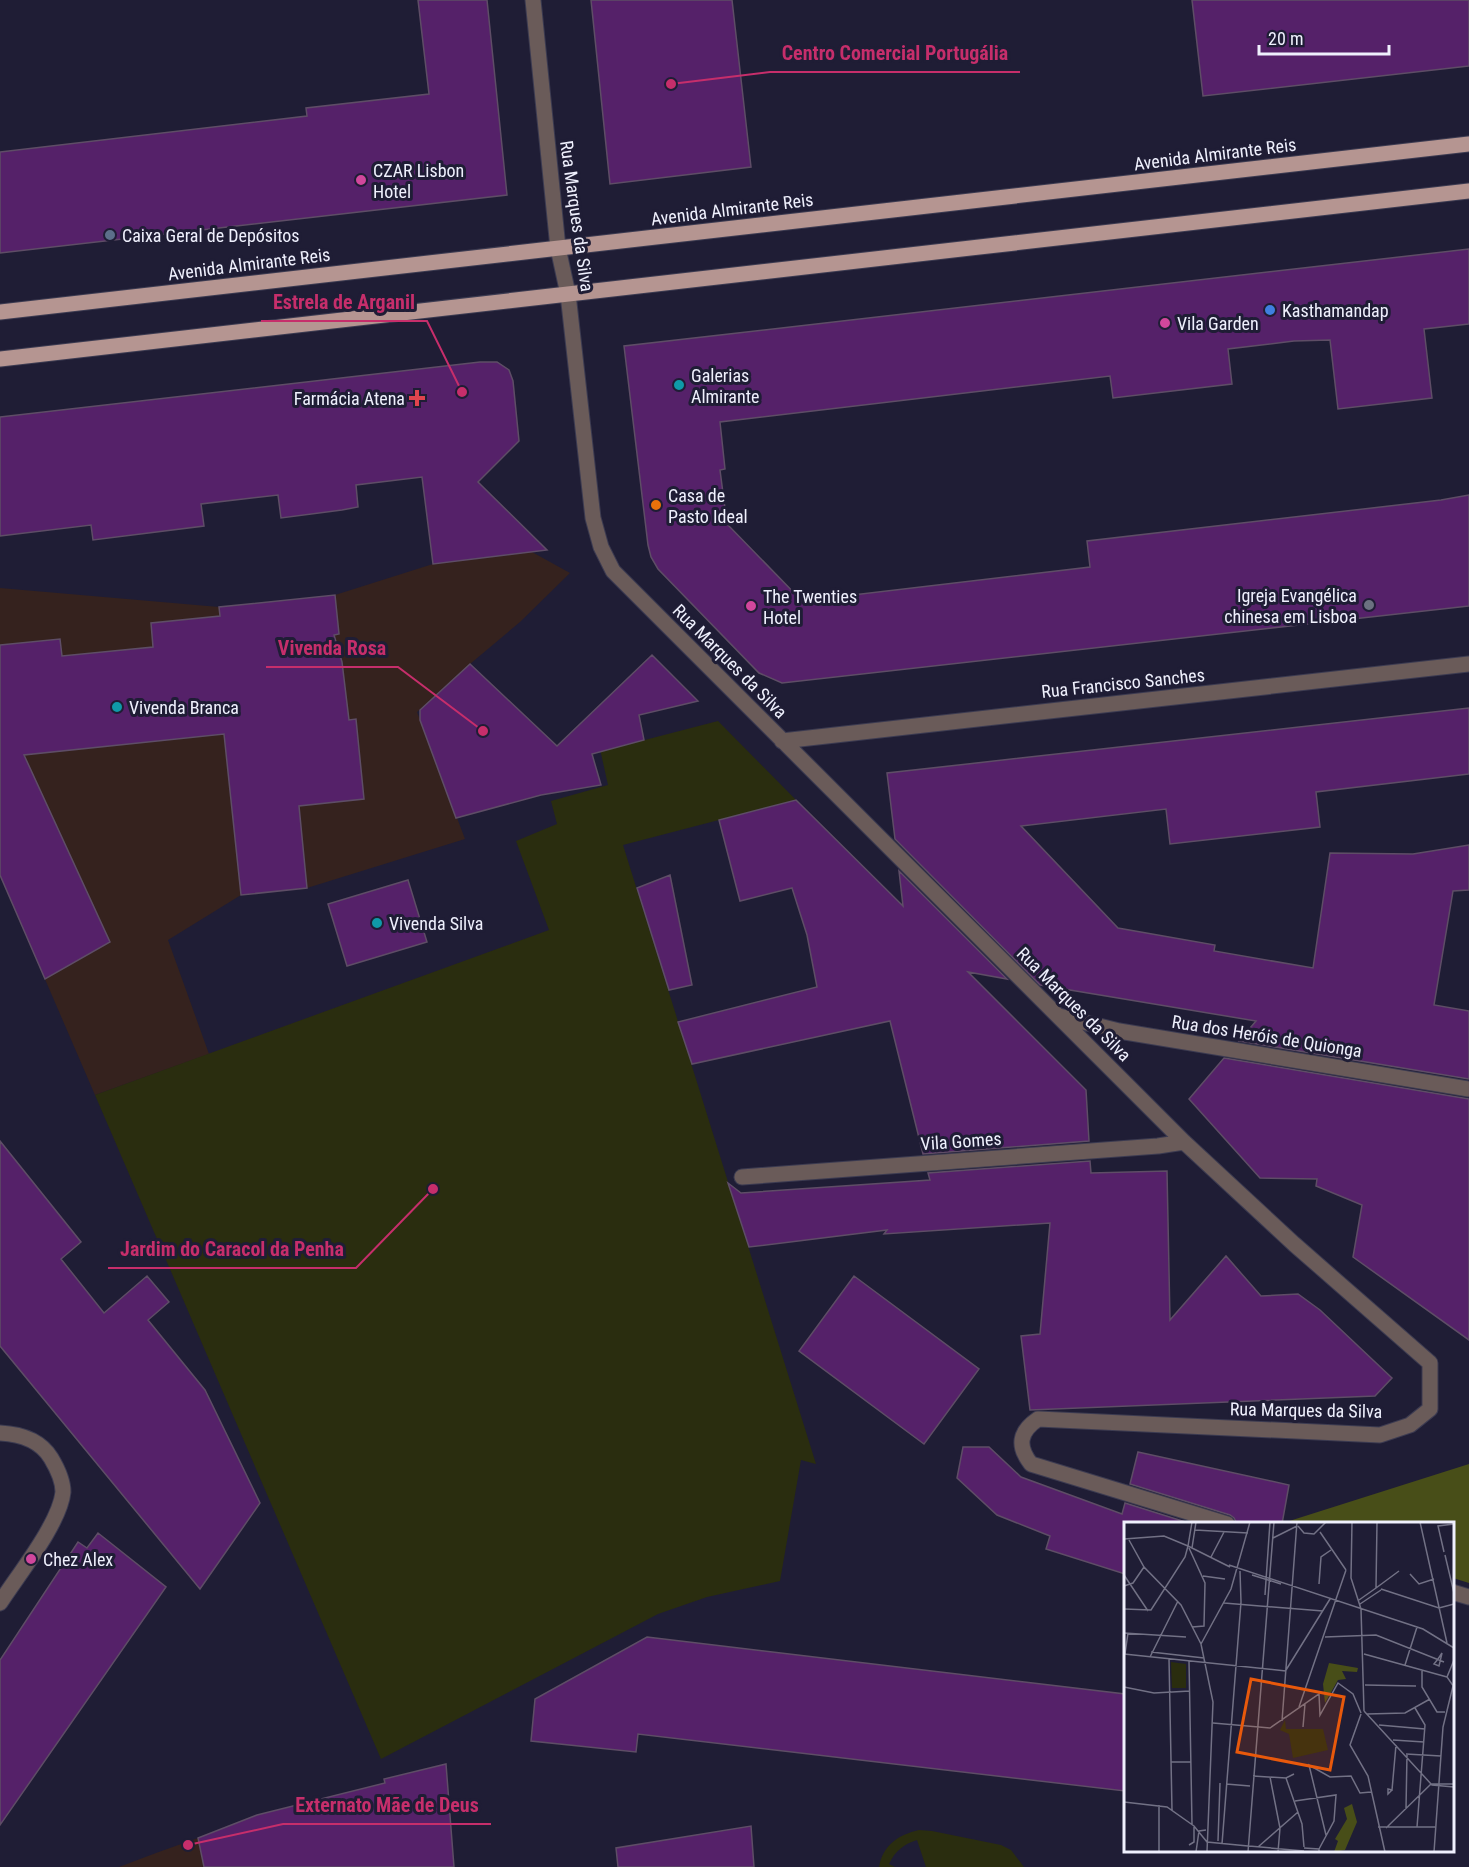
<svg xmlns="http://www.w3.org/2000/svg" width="1469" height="1867" font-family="'Roboto Condensed',sans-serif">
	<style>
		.education { fill: #35221e }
		.green { fill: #2a2d0f }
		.forest { fill: #484e18 }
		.building { fill: #552169; stroke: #5e4d66; stroke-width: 1.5 }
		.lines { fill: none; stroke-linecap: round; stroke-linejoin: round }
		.street-casing { stroke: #3c3b51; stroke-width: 17 }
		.primary-casing { stroke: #3c3b51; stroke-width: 17 }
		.street { stroke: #6a5b59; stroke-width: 15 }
		.primary { stroke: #b59591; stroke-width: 15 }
		.hotel-dot { fill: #d1479c; stroke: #1f1d35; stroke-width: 2 }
		.service-dot { fill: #5c6f8a; stroke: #1f1d35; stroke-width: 2 }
		.shop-dot { fill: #3f7fe0; stroke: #1f1d35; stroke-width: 2 }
		.culture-dot { fill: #0f9aa8; stroke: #1f1d35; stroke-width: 2 }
		.health-dot { fill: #e0444e; stroke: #1f1d35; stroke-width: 2 }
		.food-dot { fill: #e8710a; stroke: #1f1d35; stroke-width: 2 }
		.worship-dot { fill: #6b7280; stroke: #1f1d35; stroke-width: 2 }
		.labels { text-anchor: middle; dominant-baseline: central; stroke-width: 6; stroke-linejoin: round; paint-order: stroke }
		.street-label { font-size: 18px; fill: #eff0fd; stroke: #1f1d35 }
		.poi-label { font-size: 18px; fill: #eff0fd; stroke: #1f1d35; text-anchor: start }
		.inset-road { fill: none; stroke: #727185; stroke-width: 1.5 }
		.view { fill: #e8590c; fill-opacity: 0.15; stroke: #e8590c; stroke-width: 3 }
		.inset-edge { fill: none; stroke: #eff0fd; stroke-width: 3 }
		.leader { fill: none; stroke: #c62e6b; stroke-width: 2 }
		.callout-dot { fill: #c62e6b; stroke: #1f1d35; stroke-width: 2 }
		.callout-label { font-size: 20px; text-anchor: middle; font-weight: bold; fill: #c62e6b; stroke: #1f1d35; stroke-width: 6; stroke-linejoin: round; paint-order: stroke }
	</style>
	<rect width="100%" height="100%" fill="#1f1d35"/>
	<!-- education -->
	<path class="education" d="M532,552L570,573L520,622L470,664L417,712L465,839L307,888L241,895L168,940L209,1054L95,1095L0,875V588L219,607L335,595L433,564Z
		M198,1838L204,1867H119L156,1853Z"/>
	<!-- green -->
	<path class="green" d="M718,721L796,800L623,845L816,1464L801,1460L780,1581L707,1597L658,1614L381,1759L95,1095L549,930L516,841L557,824L551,801L608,785L600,749L637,742Z
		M919,1830L932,1831L1001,1845L1011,1850L1024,1867H926L917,1840C904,1844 895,1851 889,1864L895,1867H879C883,1845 898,1835 919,1830Z"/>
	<!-- forest -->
	<path class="forest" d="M1469,1464V1583L1453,1578L1452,1524L1283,1523Z"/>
	<!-- building -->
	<path class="building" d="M418,0H487L507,195L0,253V152L307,116L306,108L429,94Z
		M591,0H732L751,167L610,184Z
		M1192,0H1469V66L1203,96Z
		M1469,249V324L1424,329L1432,398L1338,409L1330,340L1294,341L1228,349L1232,384L1113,398L1110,376L720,422L725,469L720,470L727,524L802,601L1090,567L1087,541L1441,500L1469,495V606L782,683L759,673L658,569L651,557L648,545L624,346Z
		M480,362H497L509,370L513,381L519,441L478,482L547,550L433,564L422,477L356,485L358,507L342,510L281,518L278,495L201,504L204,526L93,540L91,525L0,536V417Z
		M335,595L339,634L334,635L342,662L349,720L356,719L364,799L299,806L307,888L241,895L224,734L24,755L110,942L45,979L0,875V645L60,639L62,656L153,647L151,623L220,616L219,607Z
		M652,655L698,701L639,715L644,740L592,754L601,785L541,795L456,818L420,720V710L470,664L557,746Z
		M1469,708V774L1316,792L1320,827L1170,844L1166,809L1021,826L1118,928L1215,945L1214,951L1313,968L1330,853L1413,854L1469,845V890L1453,891L1434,1005L1469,1011V1079L1239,1041L1256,1021L1040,985L895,839L887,773Z
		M796,800L903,906L899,871L1007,979L968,972L1086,1090L1089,1141L923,1154L890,1021L692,1064L678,1022L817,987L807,935L792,888L740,901L719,820Z
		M670,875L692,985L669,990L637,888Z
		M408,880L427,942L347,966L328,904Z
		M1224,1058L1469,1099V1340L1353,1257L1362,1205L1316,1186L1317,1179L1260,1178L1189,1099Z
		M0,1141L81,1242L61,1259L104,1313L147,1276L169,1302L148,1320L205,1390L260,1503L200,1589L0,1346Z
		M1090,1161L1091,1173L1167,1171L1170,1320L1226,1256L1261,1296L1298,1294L1320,1310L1392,1378L1375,1396L1030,1410L1021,1336L1040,1334L1050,1223L884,1234L887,1230L749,1247L728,1183L741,1193L930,1180L928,1173Z
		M854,1276L979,1369L924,1444L799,1351Z
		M963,1447H989L1021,1477L1122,1514L1125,1503L1192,1524H1125V1574L1046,1549L1050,1536L997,1515L957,1478Z
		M1138,1452L1289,1485L1282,1524H1237L1234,1518L1230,1515L1130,1484Z
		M98,1533L166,1587L0,1825V1660L78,1542L87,1548Z
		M647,1637L1125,1694V1791L638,1734L636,1752L531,1741L535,1699Z
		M446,1764L454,1867H204L198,1838L257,1815L385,1783L384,1779Z
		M751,1826L754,1867H618L616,1848Z"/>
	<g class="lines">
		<!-- street casing -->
		<g class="street-casing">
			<path id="street" d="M533,0L558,248L568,294L593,518L601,547L613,571L1184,1142L1294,1244L1430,1363V1409L1410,1425L1380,1435L1038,1419C1019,1432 1017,1446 1031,1464L1227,1524
				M782,741L1469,664
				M1059,1016L1119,1031L1469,1089
				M742,1177L1158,1146L1184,1142
				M0,1433C20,1434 40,1440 51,1458C57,1468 63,1480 63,1492C60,1523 18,1575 0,1603
				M1452,1592L1469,1597"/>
		</g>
		<!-- primary casing -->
		<g class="primary-casing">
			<path id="primary" d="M0,312L1469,144
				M0,359L1469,191"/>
		</g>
		<!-- street -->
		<use href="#street" class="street"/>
		<!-- primary -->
		<use href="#primary" class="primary"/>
	</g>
	<!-- markers -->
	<g class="hotel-dot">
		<circle cx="361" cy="180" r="6"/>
		<circle cx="1165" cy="323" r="6"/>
		<circle cx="751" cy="606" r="6"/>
		<circle cx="31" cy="1559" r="6"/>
	</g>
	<circle class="service-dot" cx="110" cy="235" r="6"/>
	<circle class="shop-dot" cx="1270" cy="310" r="6"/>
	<g class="culture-dot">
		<circle cx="679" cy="385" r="6"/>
		<circle cx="117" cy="707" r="6"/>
		<circle cx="377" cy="923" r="6"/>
	</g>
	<path class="health-dot" d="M414 389h6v6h6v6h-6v6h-6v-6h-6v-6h6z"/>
	<circle class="food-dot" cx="656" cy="505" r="6"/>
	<circle class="worship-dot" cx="1369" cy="605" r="6"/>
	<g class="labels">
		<!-- street labels -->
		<g class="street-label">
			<text transform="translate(1215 154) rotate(-7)">Avenida Almirante Reis</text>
			<text transform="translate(732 209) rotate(-7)">Avenida Almirante Reis</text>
			<text transform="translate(577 216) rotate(82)">Rua Marques da Silva</text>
			<text transform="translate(249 264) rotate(-7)">Avenida Almirante Reis</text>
			<text transform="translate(730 661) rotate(45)">Rua Marques da Silva</text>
			<text transform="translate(1123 683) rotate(-6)">Rua Francisco Sanches</text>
			<text transform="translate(1074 1004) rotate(45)">Rua Marques da Silva</text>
			<text transform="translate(1267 1036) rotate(9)">Rua dos Heróis de Quionga</text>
			<text transform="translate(961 1141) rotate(-4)">Vila Gomes</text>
			<text transform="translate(1306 1410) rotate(1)">Rua Marques da Silva</text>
		</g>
		<!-- poi labels -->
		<g class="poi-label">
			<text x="373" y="170">CZAR Lisbon<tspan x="373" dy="21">Hotel</tspan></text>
			<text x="122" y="235">Caixa Geral de Depósitos</text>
			<text x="1282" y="310">Kasthamandap</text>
			<text x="1177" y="323">Vila Garden</text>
			<text x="691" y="375">Galerias<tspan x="691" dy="21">Almirante</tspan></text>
			<text x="405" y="398" text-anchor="end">Farmácia Atena</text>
			<text x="668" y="495">Casa de<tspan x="668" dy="21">Pasto Ideal</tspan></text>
			<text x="1357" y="595" text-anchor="end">Igreja Evangélica<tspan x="1357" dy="21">chinesa em Lisboa</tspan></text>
			<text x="763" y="596">The Twenties<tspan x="763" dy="21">Hotel</tspan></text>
			<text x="129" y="707">Vivenda Branca</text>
			<text x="389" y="923">Vivenda Silva</text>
			<text x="43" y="1559">Chez Alex</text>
		</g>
	</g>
	<!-- overview -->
	<g transform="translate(1124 1522)">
		<rect width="330" height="330" fill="#1f1d35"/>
		<path d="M47,140L62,142V166H48ZM161,198L162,207H199L204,228L169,236L165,212L156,208Z" fill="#2a2d0f"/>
		<path d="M205,141L234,146L233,150L218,149L222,157L214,158L201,181L199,162ZM228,282L233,300L221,328L210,330L214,319L211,317L223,297L220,286Z" fill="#484e18"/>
		<path class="inset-road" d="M68,0L64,24L106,45M228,0L227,56L237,87L240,189M296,0L323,121M174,4L180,11L190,12L202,0M71,8L124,11M196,10L222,48M149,16L173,4M0,17L40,14L64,24M5,18L20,45L57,83L77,122L89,180L83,330M65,26L81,61L80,104L68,105M68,26L72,0M320,30L314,4L330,2M321,33L330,71M87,35L100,10M105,43L299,107L330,126M286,52L295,62L310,57M0,53L24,89M128,53L157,62M79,54L101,57M195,62L197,35L207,28M0,64L9,61L20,45M252,66L253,0M252,66L275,49M257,67L315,86L330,82M141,73L146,0M235,78L252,66M100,81L199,89M236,82L257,68M0,87L27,88L61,35L64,24M0,111L62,115M201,115L252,113L320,140M77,122L107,67L126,0M27,130L80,136M318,131L315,144L310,142L314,137ZM0,132L162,149M1,132L4,111M240,132L323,155M26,135L54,79M45,137L48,288M330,138L323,155L330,165M65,139L68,302M281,143L293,105M162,148L206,77M298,148V165L313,190H321M241,163L292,164M0,165L30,171L66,169M175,185L222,48M291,186L301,203L293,305M240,189L308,263L330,265M237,192L226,223L244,254L261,330M243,192L281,191L306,177M158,199L173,0M89,201L146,206L195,172L196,193L214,161L229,172L237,191M255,203L301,207M179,205L181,182M269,218L300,220M282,232L317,234M47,240H67M129,254L162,256L170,252M146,255L156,306L154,330M162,256L178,302L180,325M102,262L126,264M307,262H330M268,268L264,272V267L268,268L272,223M171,279L212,273L210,299L195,327M0,280L43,285L70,304L83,320L124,324M35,283V330M282,287L283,232M254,305H311M262,306L307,262M202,313L185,243L206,255L227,254L236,271L247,270M94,319L96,261M98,322L117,80L116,49M65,323L70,320V305M125,324L180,329M134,325L174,290M180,326L195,327V330M72,330L75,309L82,308M124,330L150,0M310,330L319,205L329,164"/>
		<path class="view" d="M127,157L220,175L206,248L113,230Z"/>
		<rect width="330" height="330" class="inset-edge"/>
	</g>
	<!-- callouts -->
	<path class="leader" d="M671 84L770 72H1020M462 392L427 321H261M483 731L398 667H266M433 1189L356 1268H108M188 1845L283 1824H491"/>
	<g class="callout-dot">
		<circle cx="671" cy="84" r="6"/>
		<circle cx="462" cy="392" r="6"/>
		<circle cx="483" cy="731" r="6"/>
		<circle cx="433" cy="1189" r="6"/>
		<circle cx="188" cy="1845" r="6"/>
	</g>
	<g class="callout-label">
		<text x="895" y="60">Centro Comercial Portugália</text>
		<text x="344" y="309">Estrela de Arganil</text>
		<text x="332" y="655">Vivenda Rosa</text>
		<text x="232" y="1256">Jardim do Caracol da Penha</text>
		<text x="387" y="1812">Externato Mãe de Deus</text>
	</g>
	<!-- scale -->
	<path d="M1259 45v9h130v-9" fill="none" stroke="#eff0fd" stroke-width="3"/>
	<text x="1268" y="45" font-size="18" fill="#eff0fd" stroke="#1f1d35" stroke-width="4.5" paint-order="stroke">20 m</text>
</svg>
